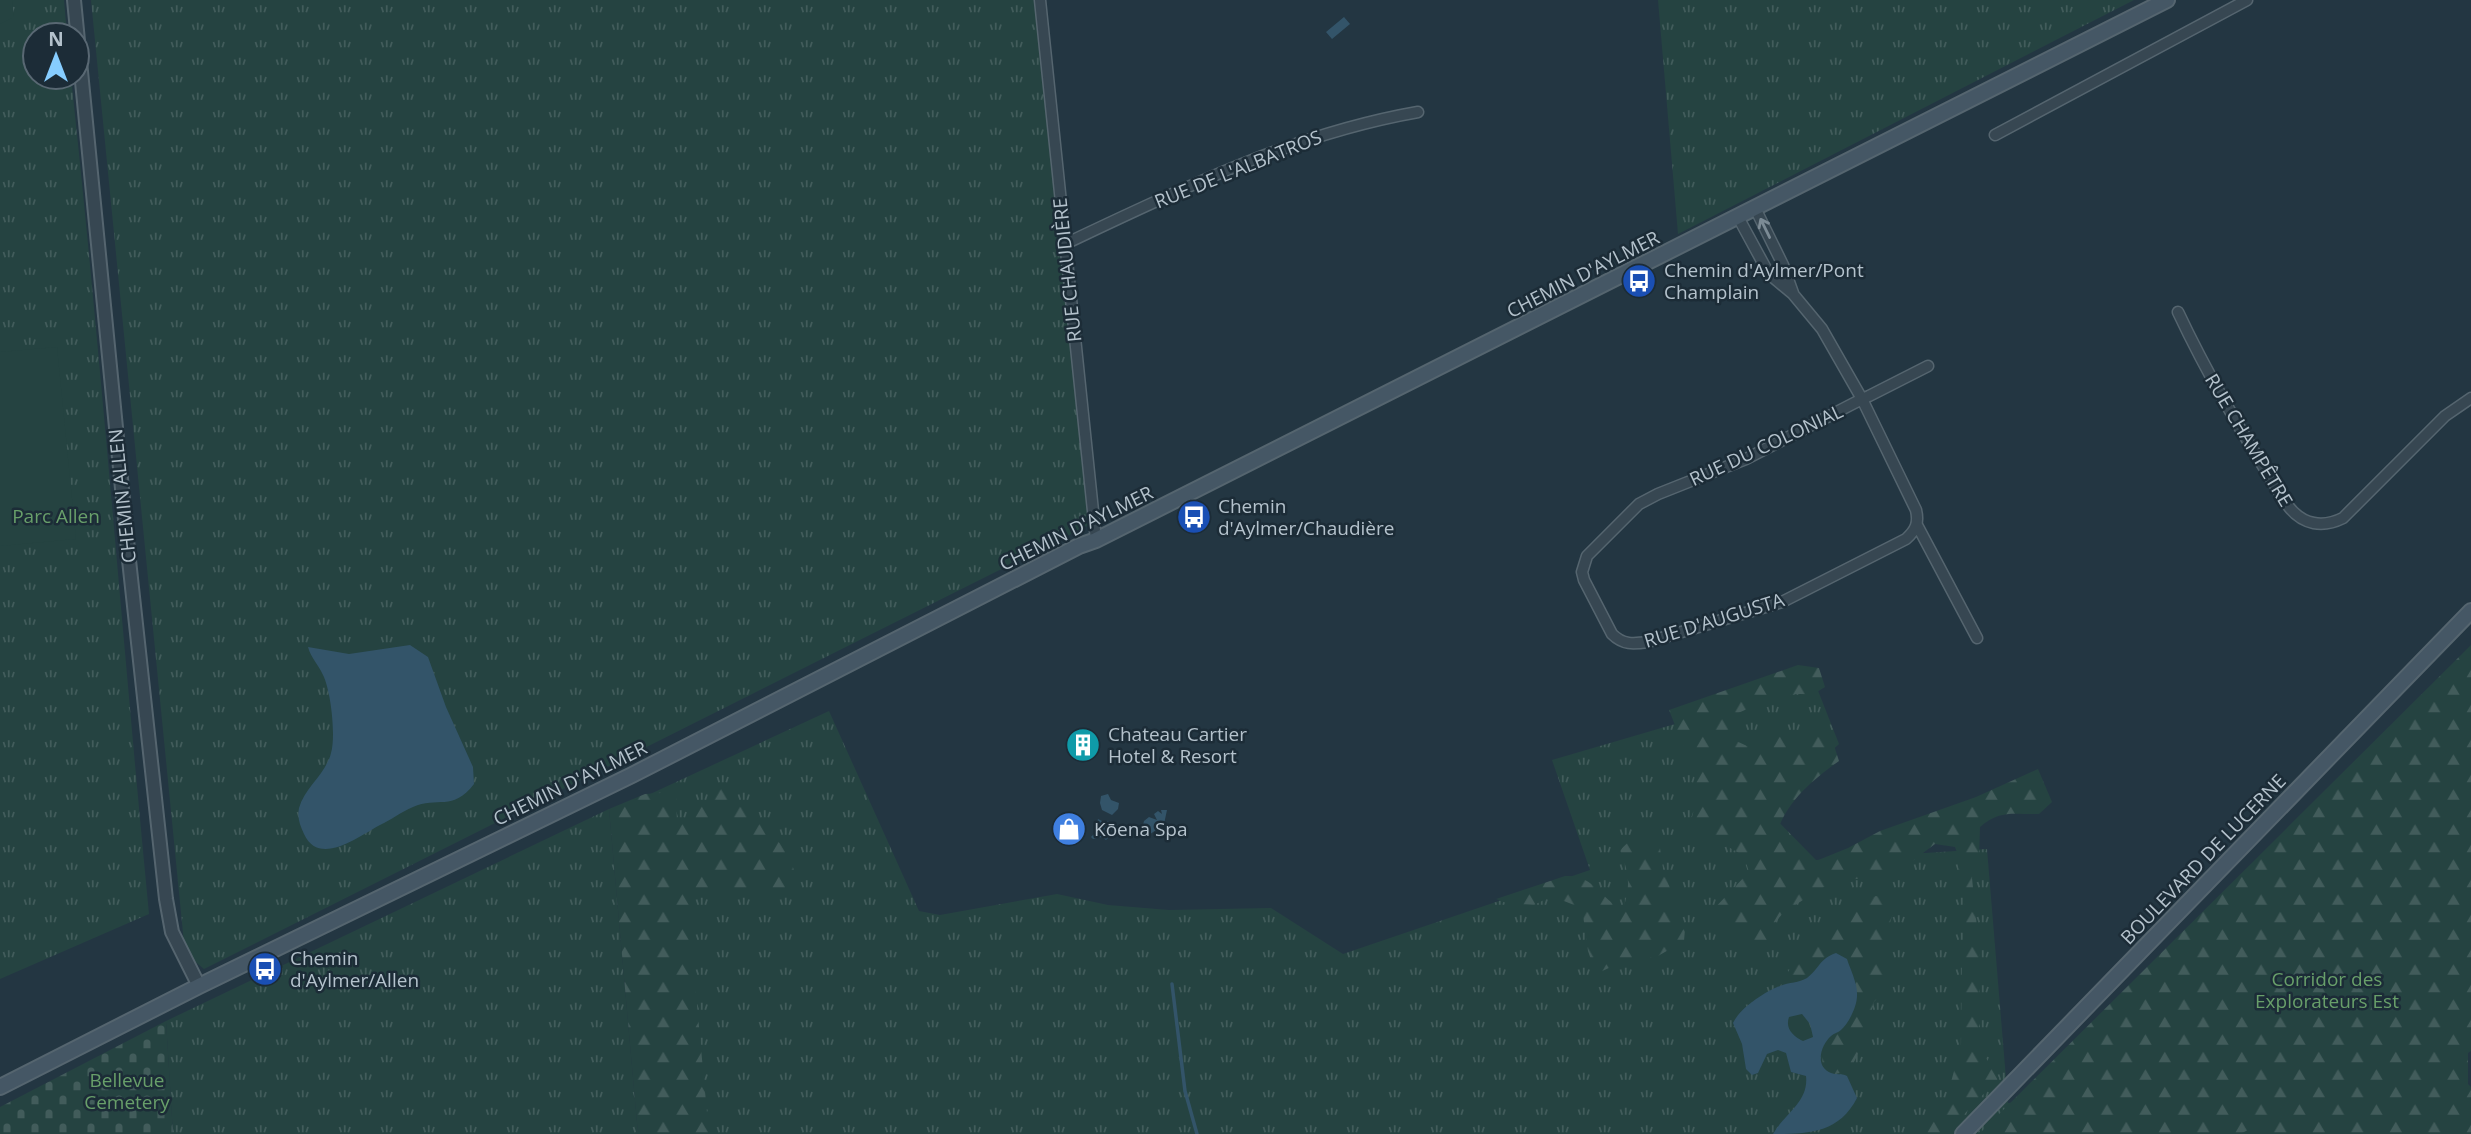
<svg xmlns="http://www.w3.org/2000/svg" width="2471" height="1134" font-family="'Open Sans',sans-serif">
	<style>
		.grass { fill: url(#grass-tufts) }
		.forest { fill: url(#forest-firs) }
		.cemetery { fill: url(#cemetery-stones) }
		.pitch { fill: #254341 }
		.water { fill: #335469; fill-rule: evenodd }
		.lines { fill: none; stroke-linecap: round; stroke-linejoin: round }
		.stream { stroke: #335469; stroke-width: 3.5 }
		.minor-casing { stroke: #55656f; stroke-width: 13 }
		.tertiary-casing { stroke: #55656f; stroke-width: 16 }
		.secondary-casing { stroke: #55656f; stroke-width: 18 }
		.minor { stroke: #374752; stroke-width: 10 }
		.tertiary { stroke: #374752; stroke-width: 12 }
		.secondary { stroke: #455765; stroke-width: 14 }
		.oneway { stroke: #7c8b95 }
		.labels { text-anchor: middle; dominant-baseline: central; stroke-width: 5; stroke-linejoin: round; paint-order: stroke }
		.street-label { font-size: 19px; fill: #b4c2cc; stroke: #1c2c37 }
		.poi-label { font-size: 19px; fill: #b4c2cc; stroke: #1c2c37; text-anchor: start }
		.park-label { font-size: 19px; fill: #689f6a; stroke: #1c2c37 }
	</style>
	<defs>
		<pattern id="grass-tufts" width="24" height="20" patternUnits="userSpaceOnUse" patternTransform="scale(1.75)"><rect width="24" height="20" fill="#254341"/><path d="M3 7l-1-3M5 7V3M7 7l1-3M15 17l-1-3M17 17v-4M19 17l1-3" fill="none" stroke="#425c5b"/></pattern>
		<pattern id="forest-firs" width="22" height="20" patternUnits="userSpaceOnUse" patternTransform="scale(1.75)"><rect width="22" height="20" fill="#254341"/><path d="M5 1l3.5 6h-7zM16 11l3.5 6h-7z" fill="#425c5b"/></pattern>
		<pattern id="cemetery-stones" width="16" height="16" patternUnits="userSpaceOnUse" patternTransform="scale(1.75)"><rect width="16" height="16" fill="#254341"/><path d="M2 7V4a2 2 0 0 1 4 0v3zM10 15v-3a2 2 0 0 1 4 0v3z" fill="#425c5b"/></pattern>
	</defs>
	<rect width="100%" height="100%" fill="#233642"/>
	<!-- grass -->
	<path class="grass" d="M0,0H64L67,35H35V77H71C101,356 122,635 149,914L0,979Z
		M91,0H1044L1097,521L204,969L185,953Z
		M1658,0H2134L1678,234Z
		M1815,683L1839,744L1767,810L1816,860L1987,849L2008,1103L2133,1097L2270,1134H683L646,796L829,711L919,911L940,915L1057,894L1108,905L1169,910L1271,908L1343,954L1590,870L1552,760Z
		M609,809L638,1134H173L166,1021Z"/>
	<!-- forest -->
	<path class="forest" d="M2471,645V1051L2468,1053V1084L2471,1087V1134H2248V1130L2240,1134H1979Z
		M1798,665L1819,668L1825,687L1812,695C1785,690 1756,705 1732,716L1726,723L1732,739L1747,746L1774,729L1801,740L1811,732L1810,720L1822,719L1830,733L1839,761C1814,779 1788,800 1778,830L1811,863L1848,848L1880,831L1976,797L2038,769L2052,802L2039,814C2014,815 2001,809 1980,827L1979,862L1972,878L1980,957L1979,1026L1982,1052L1999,1078L1945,1134H1921L1946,1100L1961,1046L1962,952L1966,920L1963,894L1956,885L1959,858L1955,847L1935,844L1899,871L1829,884L1803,900L1783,913L1773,925L1769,941L1762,952L1747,950L1739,941L1736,930L1709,914L1749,872L1744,856L1725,845L1703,842L1691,821L1697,797L1694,773L1669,710Z
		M721,788L752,808L790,856L800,893H740L723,890H694L691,941L709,1134H638L609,809L645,794L676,792L677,825Z
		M1636,835L1660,848L1663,869L1685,929L1684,941L1658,956L1613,966L1596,974L1588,951L1583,915L1574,905L1559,899H1546L1534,905L1506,903L1496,899L1565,876C1595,874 1600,900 1623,909C1631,885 1629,873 1620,850Z
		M1876,896L1888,899L1894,910L1889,926L1888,971L1883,992L1874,1002L1862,1046L1847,1076L1840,1073L1834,1074L1823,1065L1821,1051C1828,1040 1831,1038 1841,1030C1850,1022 1855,1005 1858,993L1826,956L1807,978L1780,986L1799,953L1862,901Z"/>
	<!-- cemetery -->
	<path class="cemetery" d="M166,1021L173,1134H0V1107Z"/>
	<!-- pitch -->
	<path class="pitch" d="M0,0H12L14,17L0,24Z
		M57,347L76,539L0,546V352Z"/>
	<!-- water -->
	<path class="water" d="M1344,17L1350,24L1332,39L1326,32Z
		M410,645L428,657L446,707L473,767L474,784C453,812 437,796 413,807C401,812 391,820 380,825C358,837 319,867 304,834C300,825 297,818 299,808C305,787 326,774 331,753C336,736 331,691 323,675C318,664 311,658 308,647L349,654Z
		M1108,794L1111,800L1119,803L1118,809L1112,815L1102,810L1100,803L1101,796Z
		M1161,810H1167L1164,824L1149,835L1145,828L1142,830L1144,821L1149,817L1157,820L1154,814L1158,811L1162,814Z
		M1098,819L1104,822L1108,821L1111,825L1108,830L1111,835L1106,840L1102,837L1093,839L1091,837L1095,833V829L1100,827L1097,822Z
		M1836,953L1847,959C1850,969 1858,984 1857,996C1857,1006 1849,1023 1841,1030C1838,1033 1834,1033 1831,1036C1821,1045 1814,1066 1831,1073C1836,1075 1841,1073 1847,1076L1857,1098C1839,1133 1809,1134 1773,1134C1784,1114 1809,1102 1806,1076L1791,1072L1786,1053L1778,1050L1767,1054L1758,1073L1752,1075L1746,1069L1742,1044L1733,1023C1740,1008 1764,992 1780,986C1789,982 1799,983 1807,978C1819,969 1820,958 1836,953ZM1802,1014L1810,1024L1813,1037L1803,1041C1793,1036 1785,1029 1789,1017Z"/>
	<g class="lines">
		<!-- stream -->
		<path class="stream" d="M1172,984L1185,1091L1197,1134"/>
		<!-- minor casing -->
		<g class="minor-casing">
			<path id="minor" d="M1040,0L1096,540
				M1995,135L2247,0
				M1755,208L1783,265L1793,293
				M1738,217L1769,274L1793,294L1822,329L1862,399L1916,510C1919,523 1916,530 1906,539L1782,602L1648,642C1633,644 1623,645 1612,634L1584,580L1582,572L1587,556L1639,504L1658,494L1746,459L1862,399L1869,396L1928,366
				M1065,244C1179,190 1292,134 1418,112
				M2178,312C2210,380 2248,444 2289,507C2303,525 2323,528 2343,518L2445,416L2471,398
				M1917,525L1977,638"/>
		</g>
		<!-- tertiary casing -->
		<g class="tertiary-casing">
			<path id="tertiary" d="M74,0L129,560L166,899L172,932L199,986"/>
		</g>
		<!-- secondary casing -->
		<g class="secondary-casing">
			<path id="secondary" d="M0,1087L199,986L632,775L1079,546L1096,540L2167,0
				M1963,1134L2471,611"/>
		</g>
		<!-- minor -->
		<use href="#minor" class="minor"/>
		<!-- tertiary -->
		<use href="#tertiary" class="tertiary"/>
		<!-- secondary -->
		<use href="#secondary" class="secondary"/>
	</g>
	<!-- one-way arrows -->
	<defs><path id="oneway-shaft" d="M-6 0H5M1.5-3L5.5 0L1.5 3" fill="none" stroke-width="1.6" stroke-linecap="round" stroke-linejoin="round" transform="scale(1.75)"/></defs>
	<use class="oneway" href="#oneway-shaft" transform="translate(1765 228) rotate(-116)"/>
	<!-- icons -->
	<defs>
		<g id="bus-disc" transform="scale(1.75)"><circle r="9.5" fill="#1a4fb4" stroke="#1c2c37"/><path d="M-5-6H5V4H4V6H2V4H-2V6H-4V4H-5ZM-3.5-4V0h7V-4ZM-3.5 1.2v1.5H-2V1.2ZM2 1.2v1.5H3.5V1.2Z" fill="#fff"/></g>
		<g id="building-disc" transform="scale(1.75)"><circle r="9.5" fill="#0f9aa8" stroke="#1c2c37"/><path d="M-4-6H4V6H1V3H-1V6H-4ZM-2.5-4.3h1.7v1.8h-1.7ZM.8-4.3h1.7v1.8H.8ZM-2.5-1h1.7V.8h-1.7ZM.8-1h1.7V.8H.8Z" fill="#fff"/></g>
		<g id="shop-disc" transform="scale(1.75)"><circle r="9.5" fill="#3f7fe0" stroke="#1c2c37"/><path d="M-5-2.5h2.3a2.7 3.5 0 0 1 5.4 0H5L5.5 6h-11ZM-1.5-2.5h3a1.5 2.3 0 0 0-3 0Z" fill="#fff"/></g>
	</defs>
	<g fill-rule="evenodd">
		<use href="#bus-disc" x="1639" y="281"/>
		<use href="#bus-disc" x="1194" y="517"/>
		<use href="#building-disc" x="1083" y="745"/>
		<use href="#shop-disc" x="1069" y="829"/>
		<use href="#bus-disc" x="265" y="969"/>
	</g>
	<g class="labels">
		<!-- street labels -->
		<g class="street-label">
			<text transform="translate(1238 169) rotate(-22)">RUE DE L'ALBATROS</text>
			<text transform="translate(1067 270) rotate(-96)">RUE CHAUDIÈRE</text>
			<text transform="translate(1583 274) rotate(-27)">CHEMIN D'AYLMER</text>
			<text transform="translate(2249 440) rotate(59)">RUE CHAMPÊTRE</text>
			<text transform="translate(1766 445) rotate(-25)">RUE DU COLONIAL</text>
			<text transform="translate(122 496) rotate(-96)">CHEMIN ALLEN</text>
			<text transform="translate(1076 528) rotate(-26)">CHEMIN D'AYLMER</text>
			<text transform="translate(1714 620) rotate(-17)">RUE D'AUGUSTA</text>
			<text transform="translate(570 783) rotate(-26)">CHEMIN D'AYLMER</text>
			<text transform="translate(2203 859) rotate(-46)">BOULEVARD DE LUCERNE</text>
		</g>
		<!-- poi labels -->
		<g class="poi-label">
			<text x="1664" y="270">Chemin d'Aylmer/Pont<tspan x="1664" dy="22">Champlain</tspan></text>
			<text x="1218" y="506">Chemin<tspan x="1218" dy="22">d'Aylmer/Chaudière</tspan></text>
			<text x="1108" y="734">Chateau Cartier<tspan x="1108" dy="22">Hotel &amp; Resort</tspan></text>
			<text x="1094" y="829">Kōena Spa</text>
			<text x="290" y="958">Chemin<tspan x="290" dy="22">d'Aylmer/Allen</tspan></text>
		</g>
		<!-- park labels -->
		<g class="park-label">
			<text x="56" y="516">Parc Allen</text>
			<text x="2327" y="979">Corridor des<tspan x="2327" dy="22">Explorateurs Est</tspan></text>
			<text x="127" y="1080">Bellevue<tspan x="127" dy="22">Cemetery</tspan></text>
		</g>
	</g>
	<!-- north arrow -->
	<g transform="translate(56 56)"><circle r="33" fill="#1c2c37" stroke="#596873" stroke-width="2"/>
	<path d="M0-5L12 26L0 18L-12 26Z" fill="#86cdff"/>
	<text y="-10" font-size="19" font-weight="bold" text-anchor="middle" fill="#b4c2cc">N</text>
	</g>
</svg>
